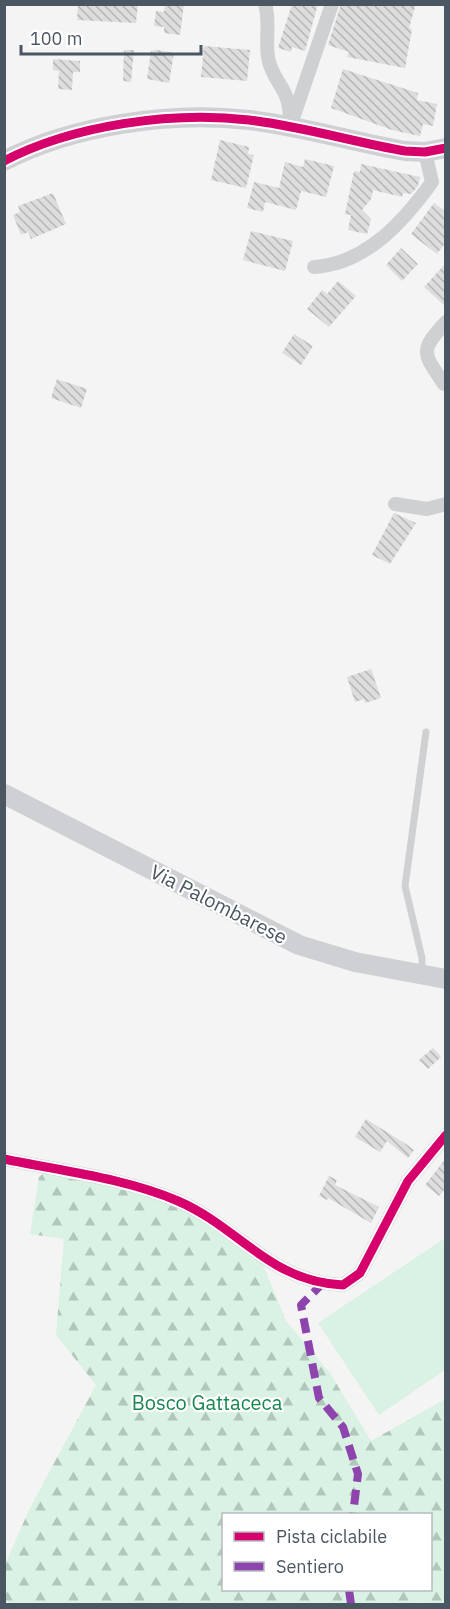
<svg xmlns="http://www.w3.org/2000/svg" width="450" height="1609" font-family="'IBM Plex Sans',sans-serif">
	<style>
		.forest { fill: url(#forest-firs); fill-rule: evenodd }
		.pitch { fill: #d9f2e3 }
		.building { fill: url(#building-back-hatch) }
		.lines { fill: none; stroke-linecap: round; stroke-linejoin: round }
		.lane { stroke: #ced0d2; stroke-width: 7 }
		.street { stroke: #ced0d2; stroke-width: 14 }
		.secondary { stroke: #ced0d4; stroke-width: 20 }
		.quiet { stroke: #8e44ad; stroke-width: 8; stroke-dasharray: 15 8; stroke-linecap: butt }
		.cycleway-casing { stroke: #fff; stroke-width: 13 }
		.cycleway { stroke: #d6006c; stroke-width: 9 }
		.labels { text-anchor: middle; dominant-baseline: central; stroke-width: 4.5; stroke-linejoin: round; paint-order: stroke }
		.street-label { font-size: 20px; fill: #4a5661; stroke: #fff }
		.park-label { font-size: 20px; fill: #17864f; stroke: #fff }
	</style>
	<defs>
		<pattern id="forest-firs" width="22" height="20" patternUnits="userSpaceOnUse" patternTransform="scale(1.5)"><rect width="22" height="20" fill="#d9f2e3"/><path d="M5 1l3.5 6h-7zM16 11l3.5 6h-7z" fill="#b2c7bb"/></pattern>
		<pattern id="building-back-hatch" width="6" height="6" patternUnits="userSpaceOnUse" patternTransform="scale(1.5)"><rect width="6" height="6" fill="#ddddde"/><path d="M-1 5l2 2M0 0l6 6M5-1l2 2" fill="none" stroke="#b5b6b7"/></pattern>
	</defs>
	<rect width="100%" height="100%" fill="#f4f4f4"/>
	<!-- forest -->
	<path class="forest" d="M50,1168L182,1199L260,1257L286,1321L330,1373L371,1441L445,1399V1604H9L5,1599V1564L30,1508L96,1385L56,1335L64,1239L30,1234L39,1177ZM224,1514H430V1590H224Z"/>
	<!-- pitch -->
	<path class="pitch" d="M445,1238V1370L379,1415L318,1323Z"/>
	<!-- building -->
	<path class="building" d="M78,4H138L136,23L77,20Z
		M165,4H184L180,35L164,33V27L154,26L156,11L164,12Z
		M292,4H318L305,51L292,47L291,52L278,48Z
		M341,4H416L409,28L412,29L405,68L347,57L349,52L328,45Z
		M204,46L250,50L247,81L201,77Z
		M124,50H134L131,82L123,81Z
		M157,50L174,53L169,83L147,79L151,51Z
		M53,59L80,61V72H73L72,90L58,89L59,71L53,70Z
		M343,69L418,93L417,100L437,104L433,126L423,124L420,136L392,130L331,108Z
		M220,140L249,147L248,154L254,155L246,188L211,180Z
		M305,159L334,166L326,197L301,191L296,210L265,202L263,212L247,208L254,182L279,188L285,162L303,167Z
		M361,164L420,177L418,186L411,194L403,193L402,197L373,190L371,199L362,210L371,219L367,234L348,230L351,215L345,214L354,171L360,172Z
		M53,193L66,224L31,239L28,232L21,235L13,215L20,212L18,206Z
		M434,203L446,212V242L437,254L411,234Z
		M251,231L293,241L285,271L243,260Z
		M401,248L418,264L402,281L386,265Z
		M446,263V307L424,287Z
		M338,281L356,296L329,327L307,309L322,290L327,294Z
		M294,334L313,346L301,365L282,353Z
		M57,379L87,389L81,408L51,398Z
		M394,513L416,523L390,564L372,555Z
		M371,669L381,698L365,703L364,699L355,702L347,677Z
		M433,1048L441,1057L428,1069L419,1060Z
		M366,1119L406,1144L414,1150L408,1158L387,1141L380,1152L355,1137Z
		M446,1158V1188L439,1196L425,1185Z
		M329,1176L337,1180L335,1185L379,1207L371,1223L328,1198L327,1200L319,1196Z"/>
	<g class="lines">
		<!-- lane -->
		<path class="lane" d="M422,972V958L405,886L426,732"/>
		<!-- street -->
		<path class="street" d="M265,4C271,24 264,43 269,62C276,86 289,87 290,119
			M290,127L332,4
			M314,267C366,264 404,221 432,182L425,152
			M444,384C423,353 419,351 446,322
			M395,504L427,509L446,504
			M4,1159C62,1171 124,1178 178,1201C240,1228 270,1282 343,1285L360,1273L408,1181L446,1135"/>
		<!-- secondary -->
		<path class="secondary" d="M4,161C73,125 172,111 249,120C301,126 353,142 405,151L425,152L446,148
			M4,794L299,945L355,962L446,979"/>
		<!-- quiet -->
		<path class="quiet" d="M324,1282L301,1305L319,1398L343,1427L358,1474L353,1514
			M349,1590L351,1604"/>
		<!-- cycleway casing -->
		<g class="cycleway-casing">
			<path id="cycleway" d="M4,161C73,125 172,111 249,120C301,126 353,142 405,151L425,152L446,148
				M4,1159C62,1171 124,1178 178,1201C240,1228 270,1282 343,1285L360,1273L408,1181L446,1135"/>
		</g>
		<!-- cycleway -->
		<use href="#cycleway" class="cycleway"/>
	</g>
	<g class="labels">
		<!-- street labels -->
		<g class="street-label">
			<text transform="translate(219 904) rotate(27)">Via Palombarese</text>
		</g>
		<!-- park labels -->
		<g class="park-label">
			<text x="207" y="1402">Bosco Gattaceca</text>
		</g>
	</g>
	<!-- border -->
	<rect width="450" height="1609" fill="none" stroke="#4a5661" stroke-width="12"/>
	<!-- legend -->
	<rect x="222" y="1513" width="210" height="78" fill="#ffffff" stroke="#b7bbc0" stroke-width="1.5"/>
	<rect x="234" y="1532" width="30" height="9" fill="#d6006c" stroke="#b7bbc0" stroke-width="1.5"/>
	<text x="276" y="1543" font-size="18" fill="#4a5661">Pista ciclabile</text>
	<rect x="234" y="1562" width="30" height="9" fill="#8e44ad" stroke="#b7bbc0" stroke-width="1.5"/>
	<text x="276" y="1573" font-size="18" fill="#4a5661">Sentiero</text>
	<!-- scale -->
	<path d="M21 45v9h180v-9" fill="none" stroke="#4a5661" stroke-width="3"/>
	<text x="30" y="45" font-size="18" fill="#4a5661" stroke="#ffffff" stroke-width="4.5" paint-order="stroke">100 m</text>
</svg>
